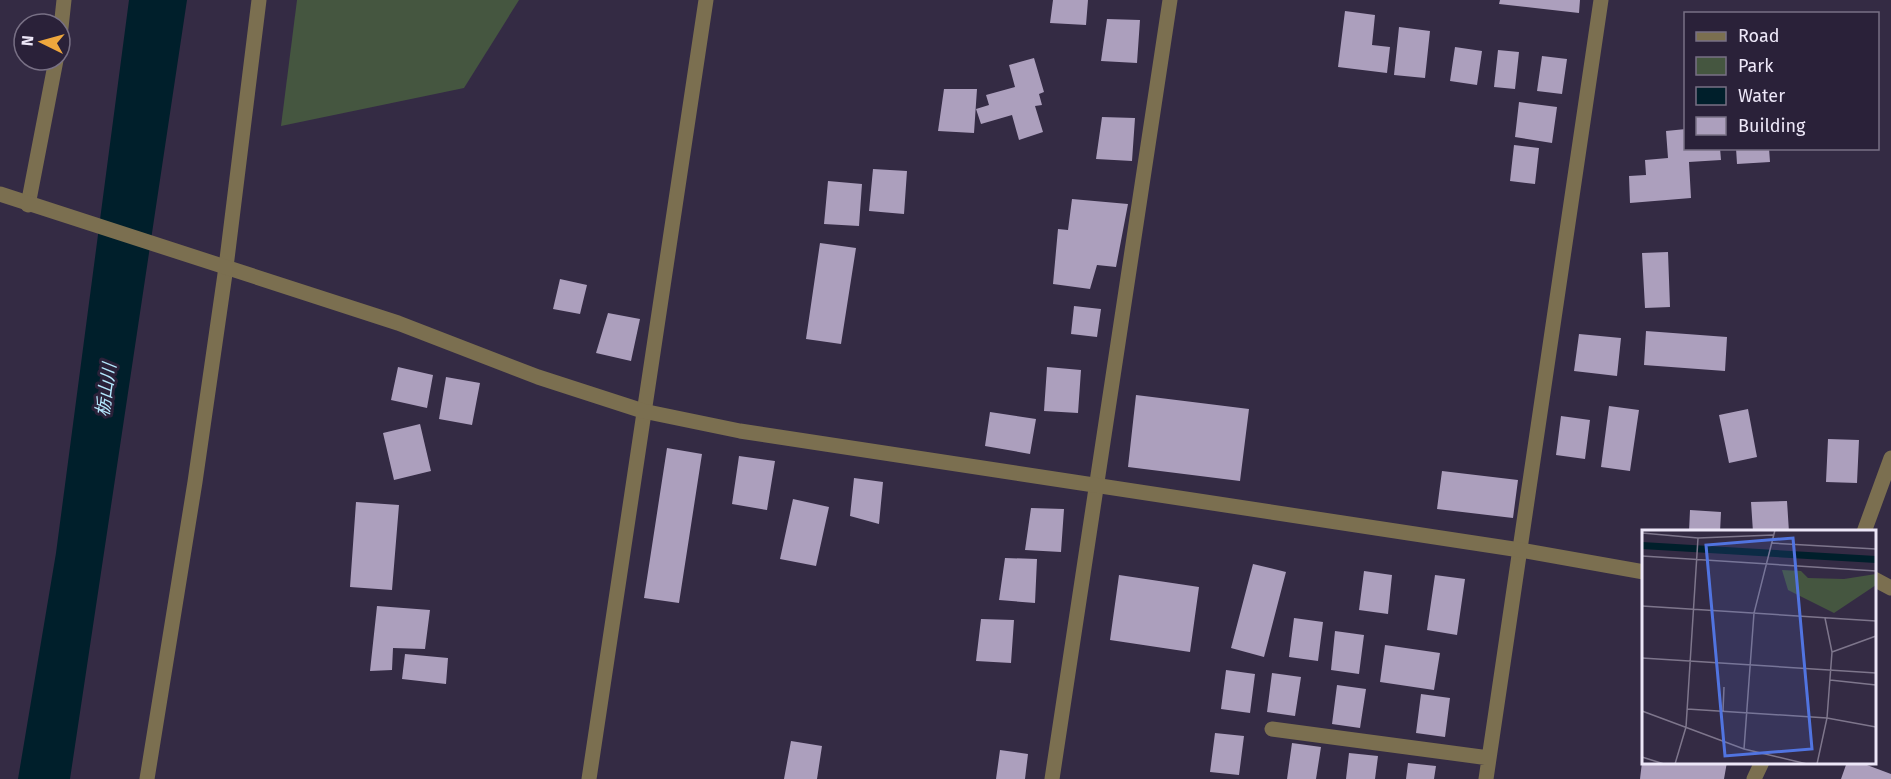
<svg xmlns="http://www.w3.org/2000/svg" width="1891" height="779" font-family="'Fira Sans','Noto Sans JP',sans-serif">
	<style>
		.green { fill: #455640 }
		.water { fill: #001f2b }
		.building { fill: #ac9fbd }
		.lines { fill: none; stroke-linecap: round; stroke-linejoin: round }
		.minor { stroke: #7b6f50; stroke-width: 15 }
		.tertiary { stroke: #7b6f50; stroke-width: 15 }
		.labels { text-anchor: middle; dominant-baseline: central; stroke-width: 6; stroke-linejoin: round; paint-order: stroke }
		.water-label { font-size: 18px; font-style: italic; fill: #b4e8fd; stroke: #2a2139 }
		.inset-road { fill: none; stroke: #7e768c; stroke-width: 1.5 }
		.view { fill: #5174e0; fill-opacity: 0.15; stroke: #5174e0; stroke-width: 3 }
		.inset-edge { fill: none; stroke: #ede7f8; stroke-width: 3 }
	</style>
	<rect width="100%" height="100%" fill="#342b44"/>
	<!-- green -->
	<path class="green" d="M297,0H519L464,88L281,126Z"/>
	<!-- water -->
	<path class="water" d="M129,0H187L70,779H18L56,553Z"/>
	<!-- building -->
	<path class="building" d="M1053,0H1088L1086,25L1050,23Z
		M1500,0H1580L1579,13L1499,4Z
		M1345,11L1375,15L1372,45L1390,47L1387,73L1338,67Z
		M1107,19L1140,20L1137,63L1101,61Z
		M1399,27L1430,31L1425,78L1394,75Z
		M1455,47L1482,51L1477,85L1450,81Z
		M1498,50L1519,52L1515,89L1494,87Z
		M1542,56L1567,59L1562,94L1537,91Z
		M1034,58L1044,92L1039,94L1042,105L1035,106L1043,132L1019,140L1012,115L981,124L976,109L989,105L986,95L1015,87L1009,65Z
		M944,89H977L974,133L938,131Z
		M1519,102L1557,107L1552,143L1515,137Z
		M1102,117L1135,118L1132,161L1096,159Z
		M1686,129V148H1720L1721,160L1689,162L1691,198L1630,203L1629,176L1646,175L1645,160L1668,158L1666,131Z
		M1514,145L1539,148L1535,184L1510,181Z
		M1736,148H1769L1770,162L1737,164Z
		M873,169L907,171L904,214L869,211Z
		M828,181L862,184L859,226L824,224Z
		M1072,199L1128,204L1116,267L1097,265L1090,289L1053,284L1058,229L1068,230Z
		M820,243L856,248L841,344L806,339Z
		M1668,252L1670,307L1645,308L1642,253Z
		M560,279L587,285L580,314L553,309Z
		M1074,306L1101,309L1097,337L1071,334Z
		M608,313L640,319L631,361L596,353Z
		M1646,331L1727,337L1725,371L1644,365Z
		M1579,334L1621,338L1617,376L1574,371Z
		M398,367L433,375L427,408L391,400Z
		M1047,367L1081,370L1078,413L1044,411Z
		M446,377L480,383L472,425L439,419Z
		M1136,395L1249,409L1240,481L1128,467Z
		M1609,406L1639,410L1630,471L1601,467Z
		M1748,409L1757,457L1729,463L1719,415Z
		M990,412L1036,419L1030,454L985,446Z
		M1561,416L1590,420L1585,459L1556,455Z
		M420,424L431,471L394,480L383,433Z
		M1828,439L1859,440L1857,483L1826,482Z
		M667,448L702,454L679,603L644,598Z
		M739,456L775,461L767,510L732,504Z
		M1442,471L1518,480L1513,518L1437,509Z
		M854,478L883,482L879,524L850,516Z
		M793,499L829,507L816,566L780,559Z
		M1787,501L1789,532H1753L1751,502Z
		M356,502L399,505L392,590L350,587Z
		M1031,508L1064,509L1061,552L1025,550Z
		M1690,510L1721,512L1720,532H1689Z
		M1005,558L1037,559L1035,603L999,600Z
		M1253,564L1286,572L1264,657L1231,648Z
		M1364,571L1392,575L1388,614L1359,610Z
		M1119,575L1199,587L1190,652L1110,640Z
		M1435,575L1465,579L1457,635L1427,630Z
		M377,606L430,610L425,649L393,648L392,670L370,671Z
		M1294,618L1323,622L1318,661L1289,657Z
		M981,619L1014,620L1011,663L976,661Z
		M1335,631L1364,635L1359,674L1331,670Z
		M1385,645L1440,653L1434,690L1380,682Z
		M405,654L448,658L446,684L402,679Z
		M1226,670L1255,674L1250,713L1221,709Z
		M1272,673L1301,677L1295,716L1267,712Z
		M1337,685L1366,689L1360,728L1332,724Z
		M1421,694L1450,698L1445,737L1416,733Z
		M1215,733L1244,736L1239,775L1210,772Z
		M791,741L822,746L817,779H784Z
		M1292,743L1321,747L1316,779H1287Z
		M1000,750L1028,754L1025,779H996Z
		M1349,753L1378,756L1375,779H1346Z
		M1642,762H1727L1724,779H1640Z
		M1847,762H1859L1891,774V779H1841Z
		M1408,763L1436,766L1434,779H1406Z"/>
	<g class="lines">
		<!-- minor -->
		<path class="minor" d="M60,37L64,0
			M28,205L56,60
			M1874,579L1891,588
			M1272,729L1489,758
			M147,779L195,482L226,267L259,0
			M589,779L706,0
			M1052,779L1170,0
			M1486,779L1601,0"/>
		<!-- tertiary -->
		<path class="tertiary" d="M0,194L398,323L538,377L643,411L740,431L1520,550L1644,572
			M1864,532L1891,458
			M1754,779L1762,762"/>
	</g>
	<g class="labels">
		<!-- water labels -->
		<g class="water-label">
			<text transform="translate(106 390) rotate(-82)">栃山川</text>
		</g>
	</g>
	<!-- overview -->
	<g transform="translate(1642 530)">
		<rect width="234" height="234" fill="#342b44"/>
		<path d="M140,40L159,41L166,48L202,49L234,44V55L192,83L146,60Z" fill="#455640"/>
		<path d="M0,12L234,26V33L0,19Z" fill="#001f2b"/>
		<path class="inset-road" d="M0,3L56,8L131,5M129,13L234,19M0,26L234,41M0,76L234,91M190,122L234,106M0,128L234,143M188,150L234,155M45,179L185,188L234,197M0,181L102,219L165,234M81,181L82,157M102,219L112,83L133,0M0,227L22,234M33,234L44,197L56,8M175,234L185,188L190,122L183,88"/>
		<path class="view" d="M151,8L170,219L83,226L64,15Z"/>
		<rect width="234" height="234" class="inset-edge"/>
	</g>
	<!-- legend -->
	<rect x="1684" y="12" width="195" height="138" fill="#2a2139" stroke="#787085" stroke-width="1.5"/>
	<rect x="1696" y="32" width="30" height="9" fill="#7b6f50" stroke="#787085" stroke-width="1.5"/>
	<text x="1738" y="42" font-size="18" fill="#ede7f8">Road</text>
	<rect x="1696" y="57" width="30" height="18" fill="#455640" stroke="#787085" stroke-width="1.5"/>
	<text x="1738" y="72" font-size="18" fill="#ede7f8">Park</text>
	<rect x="1696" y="87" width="30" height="18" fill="#001f2b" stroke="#787085" stroke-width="1.5"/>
	<text x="1738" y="102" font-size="18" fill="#ede7f8">Water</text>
	<rect x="1696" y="117" width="30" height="18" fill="#ac9fbd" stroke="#787085" stroke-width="1.5"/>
	<text x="1738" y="132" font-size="18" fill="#ede7f8">Building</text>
	<!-- north arrow -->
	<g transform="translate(42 42) rotate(275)"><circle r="28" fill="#2a2139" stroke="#787085" stroke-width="1.5"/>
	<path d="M0-4.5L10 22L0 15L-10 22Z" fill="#efa73d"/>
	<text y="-9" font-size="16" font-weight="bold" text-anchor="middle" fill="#ede7f8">N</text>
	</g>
</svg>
